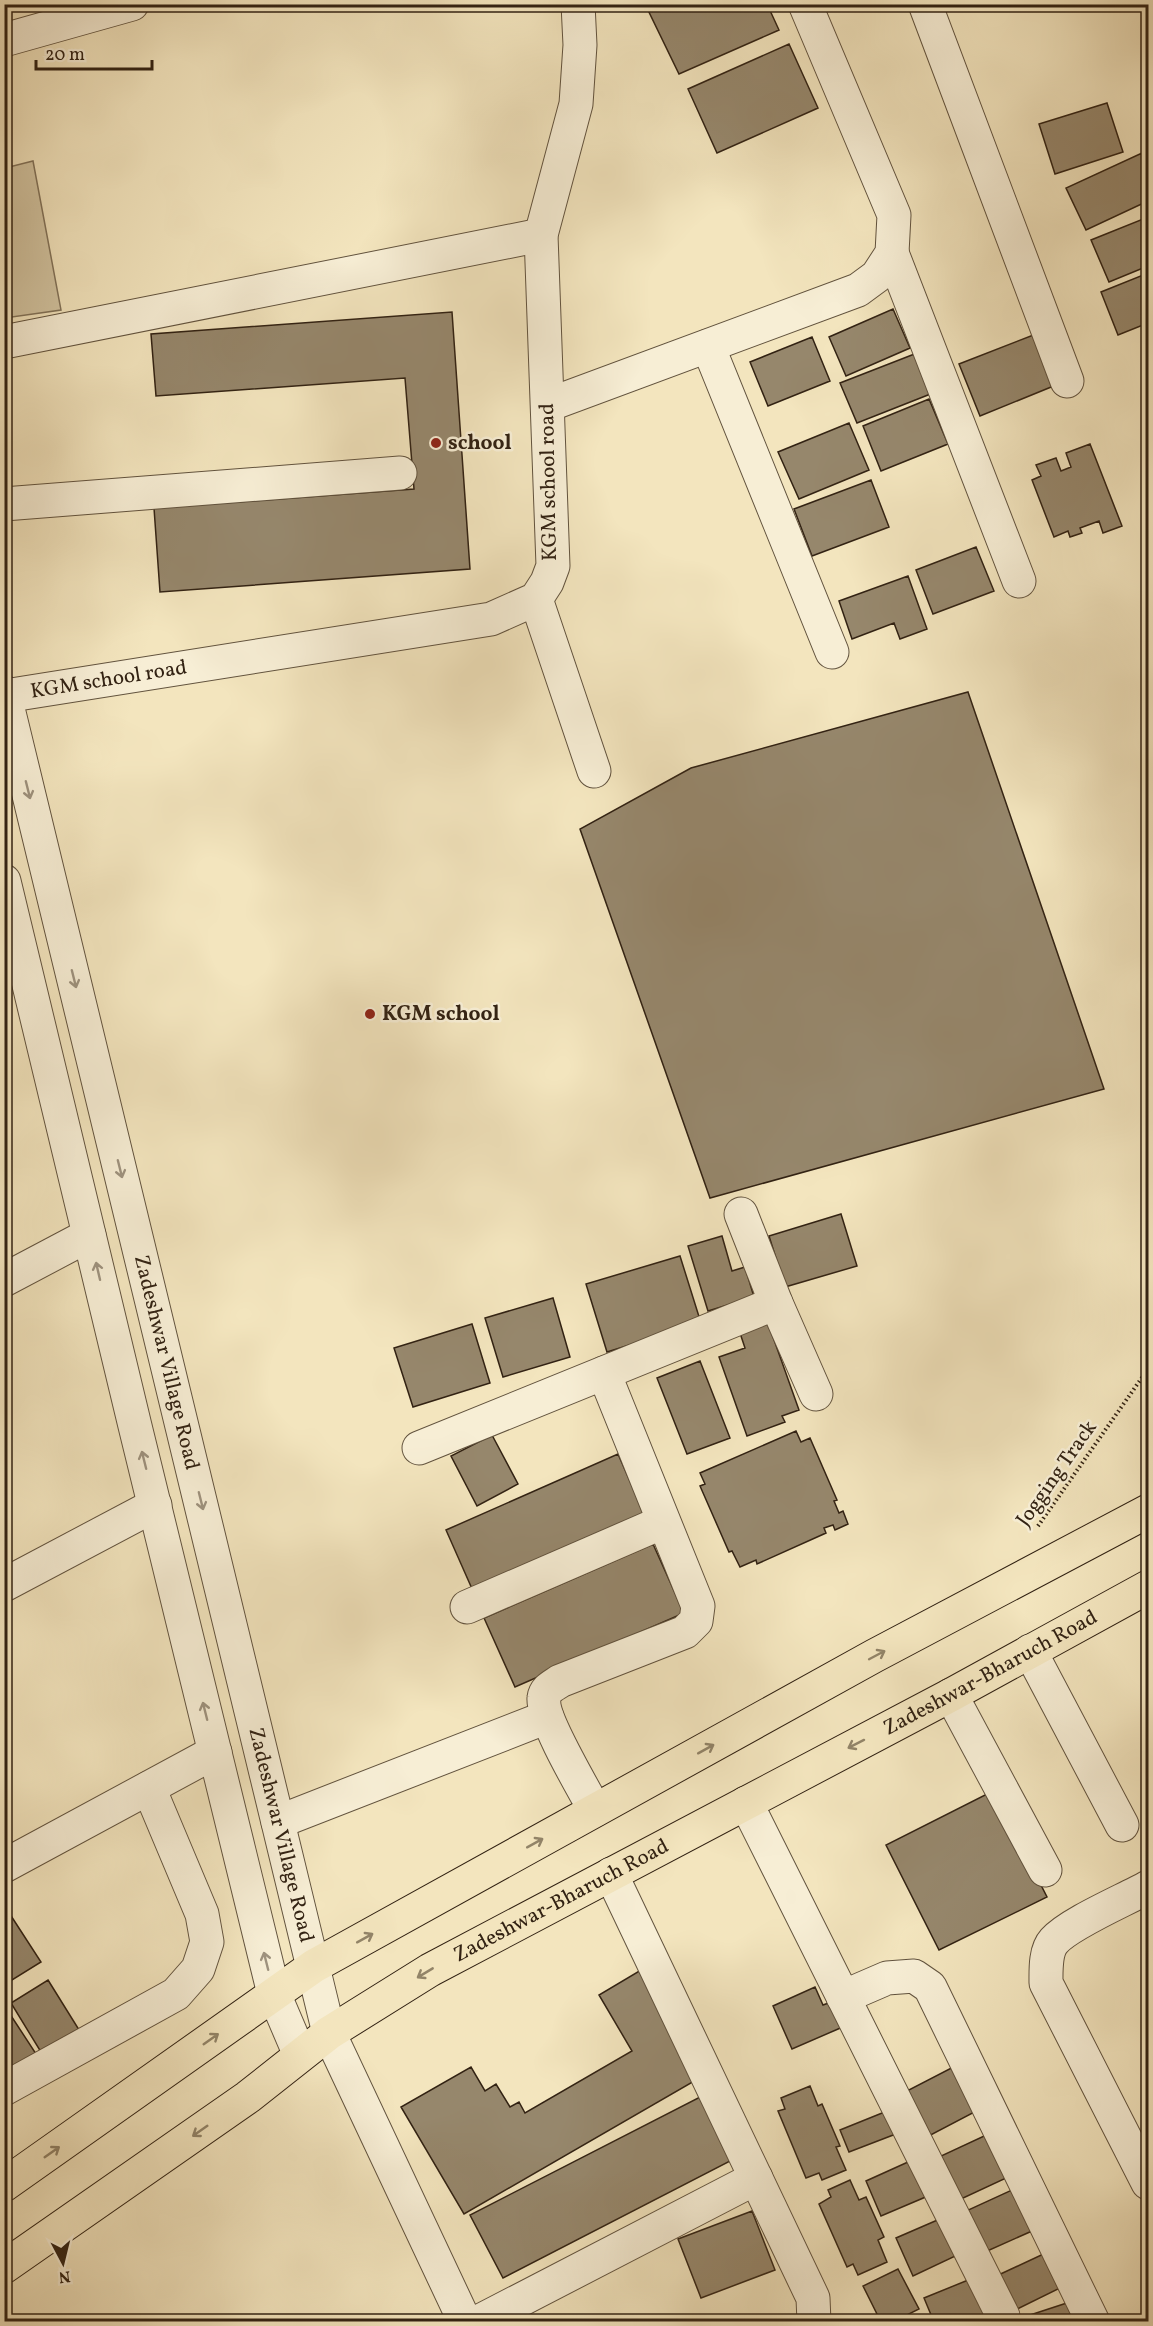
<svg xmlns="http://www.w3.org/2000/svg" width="1153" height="2326" font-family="Vollkorn,serif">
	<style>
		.green { fill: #d2c4a1; stroke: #82735a; stroke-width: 1.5 }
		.building { fill: #96876c; stroke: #322213; stroke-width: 1.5 }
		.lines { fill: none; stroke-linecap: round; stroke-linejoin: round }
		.minor-casing { stroke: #62533e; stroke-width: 35 }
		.major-casing { stroke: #322213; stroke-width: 35 }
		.path { stroke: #322213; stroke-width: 4; stroke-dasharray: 1.5 3; stroke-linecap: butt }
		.minor { stroke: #f7eed5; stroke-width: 33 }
		.major { stroke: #f3e5be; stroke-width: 33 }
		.oneway { stroke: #9e927e }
		.oneway2 { stroke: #928468 }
		.poi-dot { fill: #8f2418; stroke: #f7eed5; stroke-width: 2 }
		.labels { text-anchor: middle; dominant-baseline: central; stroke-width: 5; stroke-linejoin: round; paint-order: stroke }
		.poi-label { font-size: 21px; font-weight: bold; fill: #322213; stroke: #f7eed5; text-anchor: start }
		.street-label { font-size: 21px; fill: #322213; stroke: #f7eed5 }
	</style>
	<rect width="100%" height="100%" fill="#f3e5be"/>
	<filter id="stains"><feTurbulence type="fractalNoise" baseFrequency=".00333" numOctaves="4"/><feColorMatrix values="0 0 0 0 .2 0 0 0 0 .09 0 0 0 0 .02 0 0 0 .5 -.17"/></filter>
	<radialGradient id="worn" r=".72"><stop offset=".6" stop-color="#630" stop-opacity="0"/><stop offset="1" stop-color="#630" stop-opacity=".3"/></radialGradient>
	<!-- green -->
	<path class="green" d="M33,161L61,310L5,318V168Z"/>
	<!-- building -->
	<path class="building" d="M655,4H767L779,30L679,74L647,8Z
		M789,44L818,108L717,153L688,89Z
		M1107,103L1123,152L1055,174L1039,124Z
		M1142,153L1148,166V201L1086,230L1066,188Z
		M1148,217V266L1109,282L1091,240Z
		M1148,273V323L1118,335L1101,292Z
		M893,309L910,348L846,376L829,337Z
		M452,312L470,569L160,592L154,508L414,489L405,378L156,396L151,334Z
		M1036,334L1056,385L980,416L959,364Z
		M812,337L830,381L768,406L750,362Z
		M917,353L933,393L857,423L840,383Z
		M929,399L948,444L881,471L863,426Z
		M849,423L869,470L799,499L778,452Z
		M1090,444L1122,526L1103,533L1099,521L1080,528L1082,533L1070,537L1068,531L1054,537L1032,480L1041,476L1036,465L1056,458L1061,471L1071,467L1066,453Z
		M871,480L889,527L812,556L794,509Z
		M976,547L994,591L933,614L916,570Z
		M908,576L927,629L900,639L894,623L852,639L839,601Z
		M968,692L1104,1089L710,1198L580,829L691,768Z
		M841,1214L857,1266L785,1287L769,1236Z
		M722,1236L732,1271L745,1267L754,1297L708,1311L688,1246Z
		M680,1256L701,1323L607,1352L586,1284Z
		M553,1298L570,1357L503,1377L485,1318Z
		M767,1320L799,1410L782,1416L785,1422L747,1436L719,1357L745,1348L739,1330Z
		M472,1324L490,1383L413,1407L394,1348Z
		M700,1361L730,1438L687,1454L657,1378Z
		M796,1431L801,1442L810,1438L837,1500L834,1501L839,1513L843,1511L848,1524L835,1530L833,1525L824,1528L826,1533L757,1564L756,1560L740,1567L732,1551L729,1552L700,1486L705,1484L700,1473Z
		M492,1435L518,1484L477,1506L451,1456Z
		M618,1454L645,1515L473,1591L446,1530Z
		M653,1544L684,1613L515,1687L484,1618Z
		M993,1791L1047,1897L939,1950L886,1845Z
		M4,1905L41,1962L4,1985Z
		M641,1970L703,2076L464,2214L401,2107L471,2067L485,2091L496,2084L510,2107L519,2102L525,2113L632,2051L599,1995Z
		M48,1980L81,2033L44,2057L11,2003Z
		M815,1987L823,2005L834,2001L845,2026L792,2049L773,2006Z
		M4,2005L42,2063L4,2077Z
		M963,2062L986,2106L923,2139L901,2094Z
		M810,2086L818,2106L822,2104L840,2146L836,2147L846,2170L822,2180L819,2173L806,2178L778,2111L785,2109L781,2098Z
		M704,2095L736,2158L503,2278L470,2215Z
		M892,2109L901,2132L849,2152L840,2130Z
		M997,2130L1017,2173L961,2199L941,2156Z
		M919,2157L935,2193L881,2216L866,2181Z
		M850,2180L859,2200L866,2197L884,2237L878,2240L887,2262L858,2275L853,2264L847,2267L819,2204L831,2197L828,2190Z
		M1023,2185L1041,2227L985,2252L966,2211Z
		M752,2211L775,2270L701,2298L678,2239Z
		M949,2215L966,2251L913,2276L896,2238Z
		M1052,2250L1068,2284L1007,2314L992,2278Z
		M898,2269L919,2309L893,2322H881L863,2286Z
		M978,2276L995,2316L980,2322H934L924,2298Z
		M1079,2299L1086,2322H1026L1024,2317Z"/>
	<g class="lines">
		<!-- minor casing -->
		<g class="minor-casing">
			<g id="minor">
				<path d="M925,4L1067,381"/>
				<path d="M4,40L132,4"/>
				<path d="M892,253L1019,581"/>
				<path d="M4,342L541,235"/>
				<path d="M708,346L832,652"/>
				<path d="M548,405L858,290L877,276L892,253L894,215L805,4"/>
				<path d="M4,504L400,473"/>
				<path d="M536,599L594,771"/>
				<path id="s1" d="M4,692L329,2033L465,2322"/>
				<path id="s2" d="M5,696L491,619L536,599L547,582L553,566L541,235L576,104L580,45L578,4"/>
				<path d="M4,881L135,1426L274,1994L300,2055"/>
				<path d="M741,1214L776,1303L816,1394"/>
				<path d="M4,1280L89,1235"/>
				<path d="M419,1448L776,1303"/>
				<path d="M4,1585L155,1505"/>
				<path d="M467,1607L663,1522"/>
				<path d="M1030,1651L1122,1825"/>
				<path d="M951,1695L1045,1870"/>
				<path d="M746,1803L1003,2316"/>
				<path d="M595,1810C584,1790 541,1717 544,1698C545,1689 553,1686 560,1681L685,1632L696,1621L698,1606L604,1373"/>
				<path d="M278,1822L547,1717"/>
				<path d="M4,1866L215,1752"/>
				<path d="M611,1874L813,2298L814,2322"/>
				<path d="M1148,1887C1125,1900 1070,1923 1054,1941C1045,1951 1046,1970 1046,1983L1148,2183"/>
				<path d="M843,1997L887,1978L914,1976L930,1987L1093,2322"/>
				<path d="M4,2089L176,1994L198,1969L207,1942L202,1914L149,1788"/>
				<path d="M478,2322L756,2178"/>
			</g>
		</g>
		<!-- major casing -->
		<g class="major-casing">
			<g id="major">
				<path d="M4,2185L314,1966L874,1656L1148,1511"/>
				<path id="s3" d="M4,2267L248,2097L329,2033L430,1970L951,1695L1148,1587"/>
			</g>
		</g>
		<!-- path -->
		<path class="path" d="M1038,1526L1148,1369"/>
		<!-- minor -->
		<use href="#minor" class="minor"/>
		<!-- major -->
		<use href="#major" class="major"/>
	</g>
	<!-- one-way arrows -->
	<defs><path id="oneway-shaft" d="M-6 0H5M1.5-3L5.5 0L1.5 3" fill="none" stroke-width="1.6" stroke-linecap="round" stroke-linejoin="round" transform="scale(1.5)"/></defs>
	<g class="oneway">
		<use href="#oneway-shaft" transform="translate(28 790) rotate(76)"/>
		<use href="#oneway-shaft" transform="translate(74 979) rotate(76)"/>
		<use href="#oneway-shaft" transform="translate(120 1169) rotate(76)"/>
		<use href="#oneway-shaft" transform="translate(98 1271) rotate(-103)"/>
		<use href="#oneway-shaft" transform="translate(144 1460) rotate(-104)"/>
		<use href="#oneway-shaft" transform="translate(201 1501) rotate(76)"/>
		<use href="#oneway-shaft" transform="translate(205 1711) rotate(-104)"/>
		<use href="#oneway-shaft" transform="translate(266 1961) rotate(-104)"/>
	</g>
	<g class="oneway2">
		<use href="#oneway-shaft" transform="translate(877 1655) rotate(-28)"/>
		<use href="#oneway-shaft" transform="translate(856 1744) rotate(153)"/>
		<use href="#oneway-shaft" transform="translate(706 1749) rotate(-29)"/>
		<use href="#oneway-shaft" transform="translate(535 1843) rotate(-29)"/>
		<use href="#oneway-shaft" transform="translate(365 1938) rotate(-29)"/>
		<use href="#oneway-shaft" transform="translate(425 1973) rotate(149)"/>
		<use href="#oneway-shaft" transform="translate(211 2039) rotate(-35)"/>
		<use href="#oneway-shaft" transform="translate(200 2131) rotate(145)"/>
		<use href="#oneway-shaft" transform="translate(52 2152) rotate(-35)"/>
	</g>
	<!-- markers -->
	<g class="poi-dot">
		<circle cx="436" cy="443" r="6"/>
		<circle cx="370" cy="1014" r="6"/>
	</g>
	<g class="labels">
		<!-- poi labels -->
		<g class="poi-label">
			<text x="448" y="443">school</text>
			<text x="382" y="1014">KGM school</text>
		</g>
		<!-- street labels -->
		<g class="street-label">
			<text transform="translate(549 482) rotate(-91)">KGM school road</text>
			<text stroke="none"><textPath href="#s2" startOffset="105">KGM school road</textPath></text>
			<text stroke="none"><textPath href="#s1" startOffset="690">Zadeshwar Village Road</textPath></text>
			<text transform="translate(1057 1474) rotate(-55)">Jogging Track</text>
			<text stroke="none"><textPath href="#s3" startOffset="1154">Zadeshwar-Bharuch Road</textPath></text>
			<text stroke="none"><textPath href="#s1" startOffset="1176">Zadeshwar Village Road</textPath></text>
			<text stroke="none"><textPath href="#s3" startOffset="668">Zadeshwar-Bharuch Road</textPath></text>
		</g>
	</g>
	<!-- margin -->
	<rect width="1153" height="2326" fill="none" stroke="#f3e5be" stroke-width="24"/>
	<rect x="6" y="6" width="1141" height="2314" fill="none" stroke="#322213" stroke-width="3"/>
	<rect x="12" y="12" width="1129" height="2302" fill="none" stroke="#322213" stroke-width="1.5"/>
	<!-- north arrow -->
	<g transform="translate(63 2263) rotate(173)" stroke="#f7eed5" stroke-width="4.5" paint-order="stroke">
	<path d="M0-4.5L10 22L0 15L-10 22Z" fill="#322213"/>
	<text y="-9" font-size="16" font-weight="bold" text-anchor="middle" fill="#322213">N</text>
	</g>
	<!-- scale -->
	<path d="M36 60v9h116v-9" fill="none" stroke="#322213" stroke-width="3"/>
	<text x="45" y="60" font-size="18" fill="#322213" stroke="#f7eed5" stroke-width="4.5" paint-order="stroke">20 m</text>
	<rect width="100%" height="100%" filter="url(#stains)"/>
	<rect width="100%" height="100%" fill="url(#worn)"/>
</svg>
